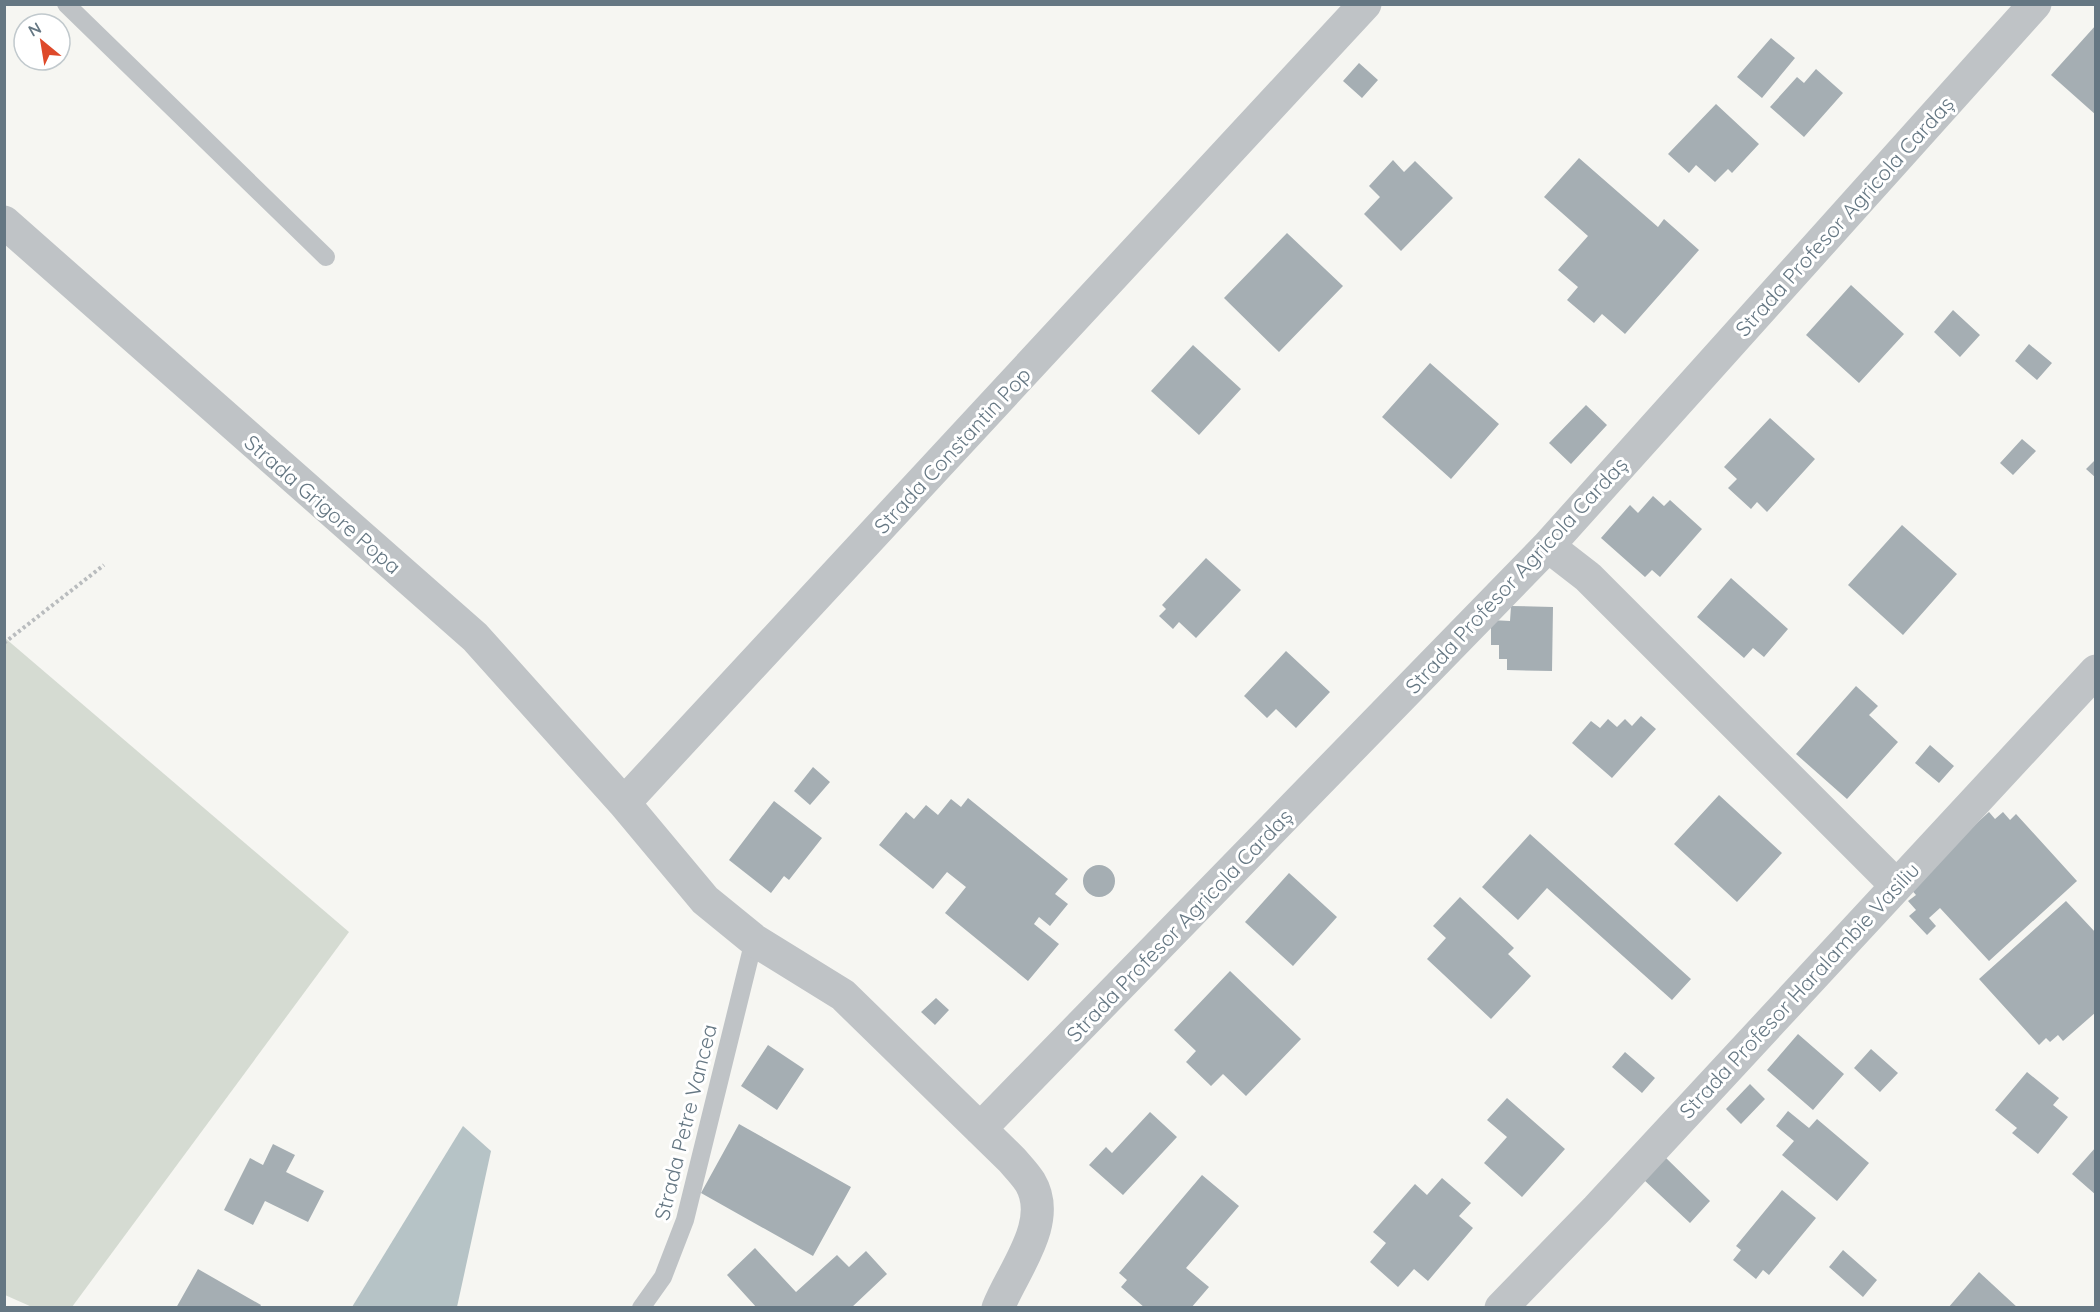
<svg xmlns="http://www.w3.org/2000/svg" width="2100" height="1312" font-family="Quicksand,sans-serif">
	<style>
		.green { fill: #d5dbd2 }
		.water { fill: #b6c3c6 }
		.building { fill: #a5aeb3 }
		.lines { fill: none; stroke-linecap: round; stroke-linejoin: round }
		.path { stroke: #b9bcbe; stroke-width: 4; stroke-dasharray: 3 3; stroke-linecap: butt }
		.service { stroke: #bfc3c6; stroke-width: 18 }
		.minor { stroke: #bfc3c6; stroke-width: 33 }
		.labels { text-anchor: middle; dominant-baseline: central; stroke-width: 6; stroke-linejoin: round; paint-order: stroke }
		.street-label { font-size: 21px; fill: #657783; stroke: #fff }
	</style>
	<rect width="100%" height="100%" fill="#f6f6f2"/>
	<!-- green -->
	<path class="green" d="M5,638L349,932L72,1307H32L5,1295Z"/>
	<!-- water -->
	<path class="water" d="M463,1126L491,1151L457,1307H352Z"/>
	<!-- building -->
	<path class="building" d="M2096,25V115L2051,75Z
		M1771,38L1795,58L1762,98L1737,77Z
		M1359,63L1378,80L1362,98L1343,81Z
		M1816,69L1843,93L1804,137L1770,107L1797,77L1804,83Z
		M1716,104L1759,144L1732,173L1728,169L1715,182L1696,165L1689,173L1668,154Z
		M1579,158L1658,227L1664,219L1699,250L1625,334L1602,314L1594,323L1567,300L1578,287L1558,270L1588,236L1544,197Z
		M1393,160L1404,172L1415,161L1453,198L1401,251L1364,214L1380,197L1369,186Z
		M1287,233L1343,286L1279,352L1224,298Z
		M1851,285L1904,334L1859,383L1806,335Z
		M1953,310L1980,335L1960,357L1934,332Z
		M2029,344L2052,363L2037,380L2015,361Z
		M1193,345L1241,389L1199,435L1151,391Z
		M1430,363L1499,424L1451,479L1382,417Z
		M1586,405L1607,425L1571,464L1549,443Z
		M1770,418L1815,459L1767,512L1757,502L1751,509L1728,488L1737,479L1724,467Z
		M2022,439L2036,451L2013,475L2000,463Z
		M2096,459V478L2086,469Z
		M1653,496L1664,506L1670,500L1702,529L1660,577L1652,570L1645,577L1601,538L1630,505L1638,513Z
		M1902,525L1957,574L1903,635L1848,585Z
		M1206,558L1241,590L1196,638L1179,622L1173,629L1159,616L1166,609L1162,605Z
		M1731,578L1788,629L1764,657L1753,648L1744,658L1697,617Z
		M1511,606L1553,607L1552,671L1507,670V659H1499V645H1491V620L1510,621Z
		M1286,651L1330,692L1296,728L1276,709L1267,718L1244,696Z
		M1856,686L1878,706L1869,715L1898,742L1847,799L1796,754Z
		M1641,716L1656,729L1612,778L1572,743L1591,721L1600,728L1608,719L1617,727L1625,719L1632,726Z
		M1930,745L1954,766L1939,783L1915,763Z
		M813,767L830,782L810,805L794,791Z
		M1719,795L1782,853L1737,902L1674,844Z
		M968,798L1068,879L1055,894L1068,904L1050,926L1039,917L1034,924L1059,944L1028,981L945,913L966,887L947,872L933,889L879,845L906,812L914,819L926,805L938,815L951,799L961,807Z
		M774,801L822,838L789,880L784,876L771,893L729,860Z
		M1989,812L1995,819L2003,812L2010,820L2016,814L2077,881L1989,961L1940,908L1929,918L1936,926L1927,935L1909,916L1916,910L1908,901L1916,895L1908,886Z
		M1530,834L1691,979L1672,1000L1547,888L1518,920L1482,887Z
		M1083 881a16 16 0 1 1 32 0a16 16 0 1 1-32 0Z
		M1289,873L1337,917L1293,966L1245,922Z
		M1460,897L1514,948L1508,954L1531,976L1491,1019L1427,959L1446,938L1433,926Z
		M2066,901L2096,933V1012L2063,1041L2058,1035L2050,1042L2046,1038L2039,1045L1979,979Z
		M1230,971L1301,1039L1246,1096L1223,1074L1211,1086L1186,1062L1196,1051L1174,1030Z
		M936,998L949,1010L935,1025L921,1012Z
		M1798,1034L1844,1074L1813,1110L1767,1070Z
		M768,1045L804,1069L777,1110L741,1086Z
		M1871,1049L1898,1073L1880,1092L1854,1068Z
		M1625,1052L1655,1078L1642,1093L1612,1067Z
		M2027,1072L2059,1098L2053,1105L2068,1117L2038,1154L2012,1133L2017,1128L1995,1110Z
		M1750,1084L1765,1099L1741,1124L1726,1109Z
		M1507,1098L1565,1149L1522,1197L1484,1163L1507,1137L1487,1120Z
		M1788,1111L1809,1128L1817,1119L1869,1163L1837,1201L1782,1155L1794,1141L1776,1126Z
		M1150,1112L1177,1137L1123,1195L1089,1165L1106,1147L1112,1153Z
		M739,1124L851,1187L813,1256L701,1193Z
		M273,1144L295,1155L286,1172L324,1191L308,1222L265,1201L253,1225L224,1210L250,1158L263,1165Z
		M2096,1147V1195L2072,1174Z
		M1664,1156L1710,1201L1690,1223L1643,1179Z
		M1202,1175L1239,1206L1186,1268L1209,1287L1191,1308H1145L1121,1287L1127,1280L1119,1273Z
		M1442,1178L1471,1203L1459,1216L1473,1228L1428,1281L1414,1269L1398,1287L1370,1262L1386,1243L1373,1232L1415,1184L1427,1195Z
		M1782,1190L1816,1218L1769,1275L1763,1270L1756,1279L1733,1260L1741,1250L1736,1246Z
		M755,1248L796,1292L837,1255L849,1267L866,1251L887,1274L851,1308H757L727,1275Z
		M1843,1250L1877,1280L1863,1297L1829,1267Z
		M198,1269L261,1305L259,1308H176Z
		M1979,1272L2018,1308H1948Z"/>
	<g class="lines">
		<!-- path -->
		<path class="path" d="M4,643L104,565"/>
		<!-- service -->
		<path class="service" d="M66,4L326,257
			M641,1308L663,1277L685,1220L754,940"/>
		<!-- minor -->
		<path class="minor" d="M4,222L475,637L624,803
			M1548,546L1588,577L1896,885
			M980,1129L1548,546L2035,4
			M998,1308C1013,1270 1054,1222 1030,1182C1025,1174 1018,1167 1012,1160L843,995L754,940L705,900L624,803L1365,4
			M1501,1308L1597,1209L2096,671"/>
	</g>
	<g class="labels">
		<!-- street labels -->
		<g class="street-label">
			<text transform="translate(1844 216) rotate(-48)">Strada Profesor Agricola Cardaș</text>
			<text transform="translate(952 450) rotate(-47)">Strada Constantin Pop</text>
			<text transform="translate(323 504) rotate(41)">Strada Grigore Popa</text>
			<text transform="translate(1516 575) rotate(-47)">Strada Profesor Agricola Cardaș</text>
			<text transform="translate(1179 925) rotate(-46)">Strada Profesor Agricola Cardaș</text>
			<text transform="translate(1799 990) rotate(-47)">Strada Profesor Haralambie Vasiliu</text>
			<text transform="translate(685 1122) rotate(-76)">Strada Petre Vancea</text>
		</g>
	</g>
	<!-- border -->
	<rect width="2100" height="1312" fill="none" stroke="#657783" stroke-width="12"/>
	<!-- north arrow -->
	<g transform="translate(42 42) rotate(330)"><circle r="28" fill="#ffffff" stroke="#c1c9cd" stroke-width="1.5"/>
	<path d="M0-4.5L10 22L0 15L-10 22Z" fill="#de492a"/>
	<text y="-9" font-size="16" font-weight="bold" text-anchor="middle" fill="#657783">N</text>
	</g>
</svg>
